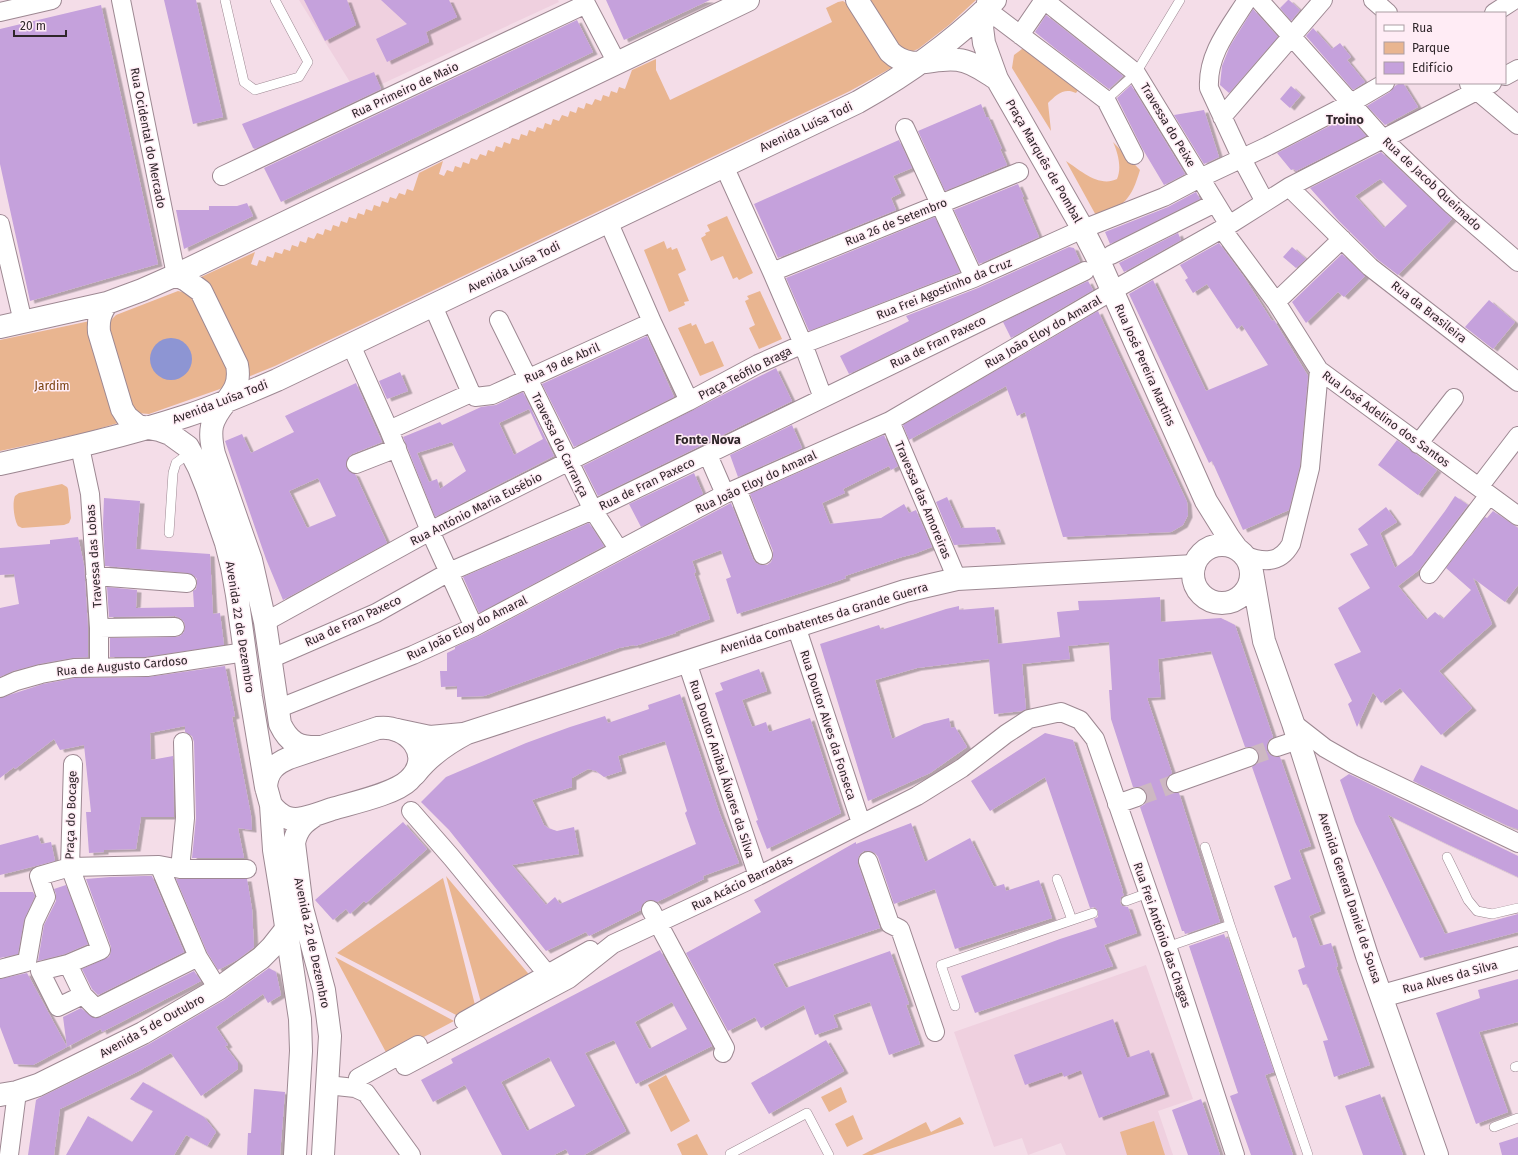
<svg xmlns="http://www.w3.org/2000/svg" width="1518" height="1155" font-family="'Fira Sans',sans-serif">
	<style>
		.built { fill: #efd0df }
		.green { fill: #e9b590 }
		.water { fill: #8d95d3 }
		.building { fill: #c5a1dc; fill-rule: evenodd; filter: url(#shadow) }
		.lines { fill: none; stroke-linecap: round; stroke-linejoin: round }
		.street-tunnel { stroke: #cdb8c2; stroke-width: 18; stroke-dasharray: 18 9; stroke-linecap: butt }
		.lane-casing { stroke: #9d8892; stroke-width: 10 }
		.street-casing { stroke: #9d8892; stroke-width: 20 }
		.secondary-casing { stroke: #9d8892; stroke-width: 24 }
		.primary-casing { stroke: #9d8892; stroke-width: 24 }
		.lane { stroke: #fff; stroke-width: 9 }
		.street { stroke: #fff; stroke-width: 18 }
		.secondary { stroke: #fff; stroke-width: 22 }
		.primary { stroke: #fff; stroke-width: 22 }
		.labels { text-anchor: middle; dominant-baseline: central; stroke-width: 3; stroke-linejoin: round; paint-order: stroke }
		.street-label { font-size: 12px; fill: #2f262a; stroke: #ffecf5 }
		.park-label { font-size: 12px; fill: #79410f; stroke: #ffecf5 }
		.neighbourhood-label { font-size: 13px; font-weight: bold; fill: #2f262a; stroke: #ffecf5 }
	</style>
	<defs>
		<filter id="shadow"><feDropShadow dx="4.5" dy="2.5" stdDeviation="0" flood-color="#0004"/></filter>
	</defs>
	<rect width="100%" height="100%" fill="#f4dde8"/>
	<!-- built -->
	<path class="built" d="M299,0H558L559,2L358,95Z
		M1146,965L1193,1099L1158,1111L1173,1155H1066L1061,1143L1028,1155L1022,1138L994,1147L954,1032Z"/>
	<!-- green -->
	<path class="green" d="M867,0H976L949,25L918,49L913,51L902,50Z
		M843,1L849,5L893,67L850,91L275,366L248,377L201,277L255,252L251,264L257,266L259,260L265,262L267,256L273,258L275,252L282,254L284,249L290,251L292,245L298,247L300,241L306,243L308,237L314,239L317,233L323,235L325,229L331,231L333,225L339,227L341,221L347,223L349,217L356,219L358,213L364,215L366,209L372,211L374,205L380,207L382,201L388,203L390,197L396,199L399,193L405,195L407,189L413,191L419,173L443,161L439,174L444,176L447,170L453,172L455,166L461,168L463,162L469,164L471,158L477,160L480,154L486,156L488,150L494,152L496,146L502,148L504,142L510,144L512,138L519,140L521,134L527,136L529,130L535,132L537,127L543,129L545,123L551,125L553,119L559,121L562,115L568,117L570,111L576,113L578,107L584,109L586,103L592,105L595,99L601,101L603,95L609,97L611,91L617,93L619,87L625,89L632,70L656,59V70L670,100L832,22L826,8L838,2Z
		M1031,47L1081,86L1076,93C1064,87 1056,95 1048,103L1051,131L1012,68L1014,55L1022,49Z
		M1113,142L1140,170C1131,200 1125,204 1098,219L1066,161C1080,170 1099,188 1117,179C1122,168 1118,153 1113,142Z
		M727,216L753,273L739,280L737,277L733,279L723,256L711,261L701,238L706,235L705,233L710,231L707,225Z
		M664,241L667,249L671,247L672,250L677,248L686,270L678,274L689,301L684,302L685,305L669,312L644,250Z
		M178,291L190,294L230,374L224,387L220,389L149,414L137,413L130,404L108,325L110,321L116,315Z
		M760,291L782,339L759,349L749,328L755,325L745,301L749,299L747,296Z
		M90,321L118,423L88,432L0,451V340Z
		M691,323L692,326L696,324L705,344L713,341L724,366L700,376L678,328Z
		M62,484L67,487L68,489L71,518L69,523L64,525L22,528L18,526C14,519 12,503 15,496L19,493Z
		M446,876L532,978L482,1006Z
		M443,878L476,1009L460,1017L337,953Z
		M335,957L454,1021L388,1056Z
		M666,1075L690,1121L671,1132L648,1085Z
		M841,1087L847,1102L829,1112L821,1097Z
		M853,1115L863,1139L847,1147L835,1124Z
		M960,1117L964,1124L872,1155H862L926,1122L931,1132Z
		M1154,1121L1165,1155H1127L1120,1132Z
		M697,1134L708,1155H682L677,1144Z"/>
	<!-- water -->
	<path class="water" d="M150 359a21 21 0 1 1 42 0a21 21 0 1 1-42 0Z"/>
	<!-- building -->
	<path class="building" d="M164,0H196L223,117L193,124Z
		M304,0H347L356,25L325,41Z
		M381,0H449L457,17L426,32L429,42L387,62L376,39L407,24Z
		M606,0H710L624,40Z
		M1288,0H1289L1300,10L1291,21L1280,8Z
		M101,5L158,264L30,301L0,164V29Z
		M1253,9L1278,37L1229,93L1220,85L1222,66L1230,46Z
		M1046,15L1123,76L1109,89L1056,49L1035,32Z
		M577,20L593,52L281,202L264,168Z
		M1313,28L1332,49L1340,43L1351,57L1347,60L1365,82L1353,90L1306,36Z
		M374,72L381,89L255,149L253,148L242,124Z
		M1400,83H1403L1418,107L1385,125L1367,106L1390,92L1395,86Z
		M1131,85L1185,174L1164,185L1142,148L1117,98Z
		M1291,86L1301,95L1290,108L1280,99Z
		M981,104L986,117H988L1002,149H1000L1007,165L945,191L918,131Z
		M1204,110L1219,157L1204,164L1174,115Z
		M1349,116L1366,136L1296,171L1294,169L1291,170L1277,153Z
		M899,140L912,168L893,176L901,193L891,198L896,210L778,258L754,204Z
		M1381,152L1452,219L1398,275L1377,259L1339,221L1310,188ZM1380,179L1407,206L1384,228L1355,196Z
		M1018,184L1024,197H1022L1039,237L979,264L954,210Z
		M1196,192L1200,199L1110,244L1105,232L1168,207Z
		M247,203L253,216L184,249L176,210H209V206H237Z
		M935,217L960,272L809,331L786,278Z
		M1178,233L1181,240L1124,272L1119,263Z
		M1219,243L1244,277L1272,321L1274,320L1308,376L1300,466L1289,510L1243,530L1212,461L1209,463L1129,294L1153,280L1206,391L1268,365L1242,325L1237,329L1207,284L1193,293L1185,280L1188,278L1180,265Z
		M1069,247L1074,248L1080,262L849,374L840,356L909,321L906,316L978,288Z
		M1292,247L1306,259L1296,268L1283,257Z
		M1342,254L1365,276L1344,297L1338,292L1306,323L1292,302Z
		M1088,281L1093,290L1011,338L1003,322Z
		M1489,300L1515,322L1493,349L1465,327Z
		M1098,311L1187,502L1188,515L1183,525L1171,532L1063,537L1025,412L1017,416L1006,386L909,440L903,425Z
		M647,336L674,397L574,447L542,384Z
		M776,368L792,401L598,496L583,466Z
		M400,372L408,391L387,399L379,381Z
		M356,383L382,442L352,454L348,458L346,463V467L350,472L355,474L387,543L283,600L266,559L225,441L242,434L251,453L294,432L285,416ZM318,478L336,516L307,528L289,491Z
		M523,392L554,456L435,517L403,437L440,422L442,425L481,407L496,405ZM529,409L543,439L514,455L499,423ZM452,442L466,471L440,489L437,479L429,482L417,453Z
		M792,425L802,448L738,477L730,455Z
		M884,435L898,466L891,470L889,466L843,489L845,493L822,503L830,524L881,518L904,504L909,513L916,510L932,547L914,554L902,557L845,576L846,578L835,582L737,614L726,579L731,577L721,550L692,561L696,572L694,573L710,619L675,632L676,633L635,646L634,645L619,648L484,696L457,697V686L441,687L440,671H447V653L455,649V647L479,636L731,503L753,559L756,563L761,565H767L771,562L773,557V551L750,494Z
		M1397,440L1437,470L1418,495L1378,465Z
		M694,473L703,494L641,527L629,504Z
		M1455,496L1468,505L1419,570L1398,586L1426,620L1435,612L1443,619L1471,590L1446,568L1485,517L1487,518L1493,511L1518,528V585L1505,602L1473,578L1492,624L1439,671L1472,708L1441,735L1400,688L1381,703L1373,692L1357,727L1348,704L1352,701L1334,664L1361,652L1338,608L1370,588L1350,554L1368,545L1358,529L1386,507L1397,522L1380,533L1395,568L1412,555L1445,511Z
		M947,497L961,528L995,527L1001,542L954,545L936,502Z
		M104,498L140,501L136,549L210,554L213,614L220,613L224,645L146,657H110V638L176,637L180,636L184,632L185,626L184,622L180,618L175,616L109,617L107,587L137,590L136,608L194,607L193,591L196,589L197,583V579L193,575L188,573L105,566L103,524Z
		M589,523L604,546L479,613L463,577Z
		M78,537L84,565L88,628V657L72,658L39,664L13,671L0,677V608L19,604L14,574L0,575V548L50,544V540Z
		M1160,597L1161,622L1221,618L1235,625L1273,737L1269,740L1267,745V751L1270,755L1275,757H1280L1311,846L1299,850L1321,911L1309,916L1320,946L1331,943L1338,966L1336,967L1370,1065L1334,1077L1323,1041L1328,1040L1307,984L1303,985L1298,970L1305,967L1296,937L1293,938L1274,886L1291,879L1252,767L1257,763L1259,759V754L1255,749L1250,747H1245L1211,651L1158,659L1161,697L1147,698L1172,773L1168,777L1166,781V786L1170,791L1174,793H1179L1220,922L1185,934L1184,931H1182L1140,807L1145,804L1147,799V794L1144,789L1139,787H1133L1111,719L1109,690H1112L1109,642L1068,646L1070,659L1022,664L1026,709L1022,711L994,714L989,659L917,668L875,680L892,739L924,724L949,718L951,728L955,727L967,747L930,773L868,801L820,644L879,625L881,630L946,609L959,606V610L994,607L998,644L1060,637L1057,612L1079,610L1078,601L1110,600Z
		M225,666L235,716L232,717L251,815L252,830L238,828L244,858H192L196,818L194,742L192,736L185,732V726L150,733L151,760L173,756L174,817H141L136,849L104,850V852L89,853L86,812H91L84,745L60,750L54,739L15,769L14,767L0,778V698L43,684L75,678L148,677Z
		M759,669L767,691L742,700L752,727L766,722L769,732L810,718L841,813L767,849L756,821L758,820L715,693L723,690L720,683Z
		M680,694L720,814L739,863L703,876L704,879L657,902L652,900L646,901L642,905L641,910L589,936L586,932L546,951L449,830L421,802L446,777L526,743L570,727L605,716L608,723L649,709L648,705ZM665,741L687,811L685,813L696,844L560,904L555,897L546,905L512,865L579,854L574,827L557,831L548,828L544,825L532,800L572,787V778L588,769L596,771L604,777L622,771L618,756Z
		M1045,733L1073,740L1123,891L1122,892L1124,895L1121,897L1120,903L1122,906L1128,907L1137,933L1104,945L1113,966L975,1013L961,976L1060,939L1097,927L1094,919L1098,917V911L1095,907L1090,908L1045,777L990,811L971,781Z
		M1421,765L1518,810V829L1508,826L1413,781Z
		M1349,774L1518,856V877L1445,843L1388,815L1445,934L1518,914V932L1420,958L1355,822L1340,780Z
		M403,822L427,849L366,903L364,901L350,914L346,909L333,920L315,900Z
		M911,823L925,862L970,838L994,887L1004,884L1006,891L1039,880L1052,918L955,949L935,889L894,904L878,857L875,853L870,851H864L860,854L858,859V864L880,928L773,964L786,988L890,951L909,1004L906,1005L920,1044L889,1055L870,1002L833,1015L838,1027L815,1035L804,1005L761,1028L755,1017L728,1031L686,953L761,912L754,900L856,842V844Z
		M38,835L41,844L51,842L55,861L0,875V845Z
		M144,876H152L184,952L98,995L92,989L82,969L109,957L111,952V947L86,879L110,877Z
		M176,879H247L252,909L254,947L237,960L218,970L207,952Z
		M66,885L88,944L65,954L38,961L44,925L56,901V894L54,889Z
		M0,892H33L35,896L24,920L18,954L0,958Z
		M1224,934L1226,939L1228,938L1274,1072L1265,1075L1293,1155H1251L1230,1096L1238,1093L1189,946Z
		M660,950L712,1046L636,1084L614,1040L585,1053L626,1131L584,1155H569L566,1149L554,1155H502L465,1085L433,1102L421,1080L453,1063L451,1059ZM672,1002L687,1029L649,1049L635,1022ZM549,1057L575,1106L527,1131L501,1082Z
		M269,968L276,972L281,995L268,1003L263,994L216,1027L228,1045L225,1046L238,1063V1069L201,1096L171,1053L169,1054L137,1072L60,1109L54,1155H28L36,1100L39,1098L149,1044L224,1000Z
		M194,971L201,981L102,1032L101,1029L67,1047L63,1017L81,1008L89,1015L94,1018L101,1017Z
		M27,973L67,1047L33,1065L14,1064L0,1027V979Z
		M1518,979V1022L1479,1032L1508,1112L1476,1124L1436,1013L1480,998L1478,990Z
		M1113,1019L1127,1058L1149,1050L1165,1094L1099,1118L1081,1070L1064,1077L1062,1072L1025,1085L1014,1055Z
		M826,1040L844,1071L769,1114L751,1083Z
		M143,1082L204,1117L216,1132L207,1146L186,1135L174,1155H66L88,1116L132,1142L153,1111L130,1099Z
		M254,1089L285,1092L280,1155H247L248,1133H251Z
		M1380,1094L1403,1155H1363L1345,1106Z
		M1201,1099L1220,1155H1188L1172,1110Z
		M1518,1137V1155H1502L1499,1143Z"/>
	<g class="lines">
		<!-- street-tunnel -->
		<path class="street-tunnel" d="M1249,757L1277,747
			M1137,797L1176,783"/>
		<!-- lane casing -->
		<g class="lane-casing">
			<path id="lane" d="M225,0L244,82L255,90L299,77L308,62L275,0
				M1106,100L1136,73L1180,0
				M169,533L173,473L176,463L191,452
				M1447,857L1468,900L1477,911L1492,914L1518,908
				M1057,879L1072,920
				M1126,901L1148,893
				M1230,925L1308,1155
				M1167,947L1230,925L1205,847
				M955,1006L941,965L1093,913
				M1515,1067L1518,1066
				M1494,1127L1518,1118
				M731,1155L730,1154L807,1113L829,1155"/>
		</g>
		<!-- street casing -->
		<g class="street-casing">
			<path id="street" d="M121,0L176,275
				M584,0L617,63
				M1044,0L1136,73L1229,225
				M1247,0C1230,27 1207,54 1209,88L1242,159L1265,202
				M1259,0L1383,139L1452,205L1518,262
				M1373,0L1388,13
				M986,9L1106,100L1134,155
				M0,12L52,0
				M1494,13L1514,0
				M1020,35L1044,0
				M1505,76L1518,69
				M1469,84L1518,125
				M1222,117L1323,0
				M905,128L974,278
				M222,176L586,4
				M1289,187L1370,267L1518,382
				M608,221L652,322L689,401L758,364L803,344L772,272L724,166
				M0,224L23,322
				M1222,229L1276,302L1319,370L1518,516
				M1111,255L1215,203
				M772,272L1019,172
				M1276,302L1342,239
				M499,320L593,510L619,550
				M351,345L389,430L471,393L433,306
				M471,393L475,397L492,395L652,322
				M823,398L803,344L974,278L1083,229L1164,197L1200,178L1268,146L1351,103L1385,83
				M890,421L957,579
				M389,430L430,531L474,627
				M1418,444L1454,398
				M80,447L90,494L99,628V667
				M708,455L725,494
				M356,464L397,448
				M1479,487L1518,436
				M737,489L763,555
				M1244,555C1263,563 1280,564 1291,544L1310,468L1319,370
				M1429,574L1489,495
				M95,576L187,583
				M265,622L430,531L689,401
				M796,626L861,823
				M99,628L175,627
				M270,659L376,613L449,572L593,510L1085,271
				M687,662L758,876
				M0,688L16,681L41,674L74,668L147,667L245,652
				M277,709L413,655L474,627L725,494L890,421L1112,291L1229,225L1289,187L1492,83
				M1293,723L1325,748L1353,764L1518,843
				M1277,747L1298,740
				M1176,783L1249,757
				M1117,804L1137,797
				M411,811L452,858L548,975
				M868,861L890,924L900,929L935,1032
				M159,865L198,957L218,989
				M180,869L185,818L183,742
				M651,910L725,1048L723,1053
				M27,962L34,922L46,897L39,876L70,867L159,865L180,869H247
				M68,964L83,995L58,1007L40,971L68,964L101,950L70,867L73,764
				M0,969L27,962
				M83,995L96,1008L198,957
				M464,1021L590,950
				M405,1066L569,979L613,944L758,876L917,796L962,768L1006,734L1029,719L1061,712L1080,720L1095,739L1169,952L1235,1155
				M358,1078L418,1045
				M327,1085L355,1088L366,1093L411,1155
				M9,1155L17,1092"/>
		</g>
		<!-- secondary casing -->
		<g class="secondary-casing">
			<path id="secondary" d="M397,730L430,737L463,734
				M415,774C428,757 448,743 467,733L905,591L957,579L1194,566
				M1382,996L1518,958
				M0,1095L17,1092L38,1085L143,1033L218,989L261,958L272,947L287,928"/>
		</g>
		<!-- primary casing -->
		<g class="primary-casing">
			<path id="primary" d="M857,0L890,52C912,73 933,56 958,60C972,61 985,72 997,79
				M988,3L982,27L984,43L997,79L1080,224L1099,261L1206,501L1229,538L1237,549
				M176,275L186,280L201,291L237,365C243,396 218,401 212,426C210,436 212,445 214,454L251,560L265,622L280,724C289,743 299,748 320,747
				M107,303C100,313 98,320 99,332L122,409L127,417L138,426L159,430L170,434L188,447L199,468L207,488L226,543L232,567L237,595L251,697L266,787L271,805L274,850L281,893L300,1019L301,1051L295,1155
				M0,327L107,303L142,290L176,275L748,0
				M0,464C63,450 125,436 186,416C217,406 247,393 277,380L858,102C908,74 954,41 995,0
				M1193 574a29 29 0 1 1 58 0a29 29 0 1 1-58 0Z
				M1252,572L1264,641L1293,723L1367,956L1437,1155
				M266,787C267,771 275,764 289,758L378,728C407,724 435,755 409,780C395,794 352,803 332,809C323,812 313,816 303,818C299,819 292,819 288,818C281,816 276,811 271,805
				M317,814C304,822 297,828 294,843L302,908L324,990L330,1036L323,1155"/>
		</g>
		<!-- lane -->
		<use href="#lane" class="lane"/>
		<!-- street -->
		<use href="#street" class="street"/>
		<!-- secondary -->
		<use href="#secondary" class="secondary"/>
		<!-- primary -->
		<use href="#primary" class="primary"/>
	</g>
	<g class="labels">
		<!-- street labels -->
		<g class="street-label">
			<text transform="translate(405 90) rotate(-25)">Rua Primeiro de Maio</text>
			<text transform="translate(1168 125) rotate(59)">Travessa do Peixe</text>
			<text transform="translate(806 127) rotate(-25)">Avenida Luísa Todi</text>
			<text transform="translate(148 138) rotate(79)">Rua Ocidental do Mercado</text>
			<text transform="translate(1044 161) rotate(60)">Praça Marquês de Pombal</text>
			<text transform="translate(1432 184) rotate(43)">Rua de Jacob Queimado</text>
			<text transform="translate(896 222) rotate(-22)">Rua 26 de Setembro</text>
			<text transform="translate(514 267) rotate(-26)">Avenida Luísa Todi</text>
			<text transform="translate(944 289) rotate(-22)">Rua Frei Agostinho da Cruz</text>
			<text transform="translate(1429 312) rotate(38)">Rua da Brasileira</text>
			<text transform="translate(1043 332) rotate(-30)">Rua João Eloy do Amaral</text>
			<text transform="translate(938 342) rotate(-26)">Rua de Fran Paxeco</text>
			<text transform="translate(562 363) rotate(-24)">Rua 19 de Abril</text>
			<text transform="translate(1145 365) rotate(66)">Rua José Pereira Martins</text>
			<text transform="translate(745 373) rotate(-27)">Praça Teófilo Braga</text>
			<text transform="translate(220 402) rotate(-21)">Avenida Luísa Todi</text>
			<text transform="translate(1386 419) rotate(36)">Rua José Adelino dos Santos</text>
			<text transform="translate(560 445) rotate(64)">Travessa do Carrança</text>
			<text transform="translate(756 482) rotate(-25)">Rua João Eloy do Amaral</text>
			<text transform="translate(647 484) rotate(-26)">Rua de Fran Paxeco</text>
			<text transform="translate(923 500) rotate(67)">Travessa das Amoreiras</text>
			<text transform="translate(476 509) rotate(-27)">Rua António Maria Eusébio</text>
			<text transform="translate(94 556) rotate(-94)">Travessa das Lobas</text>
			<text transform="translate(824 618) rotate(-17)">Avenida Combatentes da Grande Guerra</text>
			<text transform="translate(353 621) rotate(-25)">Rua de Fran Paxeco</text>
			<text transform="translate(240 627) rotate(81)">Avenida 22 de Dezembro</text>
			<text transform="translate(467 628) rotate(-26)">Rua João Eloy do Amaral</text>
			<text transform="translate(122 666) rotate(-5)">Rua de Augusto Cardoso</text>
			<text transform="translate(828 725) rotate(72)">Rua Doutor Alves da Fonseca</text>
			<text transform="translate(722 769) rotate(72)">Rua Doutor Aníbal Álvares da Silva</text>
			<text transform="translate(71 815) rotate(-88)">Praça do Bocage</text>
			<text transform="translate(742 883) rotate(-26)">Rua Acácio Barradas</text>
			<text transform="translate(1350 898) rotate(72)">Avenida General Daniel de Sousa</text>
			<text transform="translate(1162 935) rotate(71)">Rua Frei António das Chagas</text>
			<text transform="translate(312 943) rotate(78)">Avenida 22 de Dezembro</text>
			<text transform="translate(1450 977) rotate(-15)">Rua Alves da Silva</text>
			<text transform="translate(152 1026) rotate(-29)">Avenida 5 de Outubro</text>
		</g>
		<!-- park labels -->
		<g class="park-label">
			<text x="52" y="386">Jardim</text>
		</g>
		<!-- neighbourhood labels -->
		<g class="neighbourhood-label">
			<text x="1345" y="119">Troino</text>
			<text x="708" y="439">Fonte Nova</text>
		</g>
	</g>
	<!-- legend -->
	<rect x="1376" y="12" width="130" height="72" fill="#ffecf5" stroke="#ac9da4"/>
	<rect x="1384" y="25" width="20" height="6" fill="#ffffff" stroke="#ac9da4"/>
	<text x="1412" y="32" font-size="12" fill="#2f262a">Rua</text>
	<rect x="1384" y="42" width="20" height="12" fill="#e9b590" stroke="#ac9da4"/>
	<text x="1412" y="52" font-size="12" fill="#2f262a">Parque</text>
	<rect x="1384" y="62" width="20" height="12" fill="#c5a1dc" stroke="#ac9da4"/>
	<text x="1412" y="72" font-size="12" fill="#2f262a">Edifício</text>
	<!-- scale -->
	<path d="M14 30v6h52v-6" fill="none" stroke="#2f262a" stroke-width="2"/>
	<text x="20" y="30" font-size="12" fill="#2f262a" stroke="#ffecf5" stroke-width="3" paint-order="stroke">20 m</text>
</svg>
